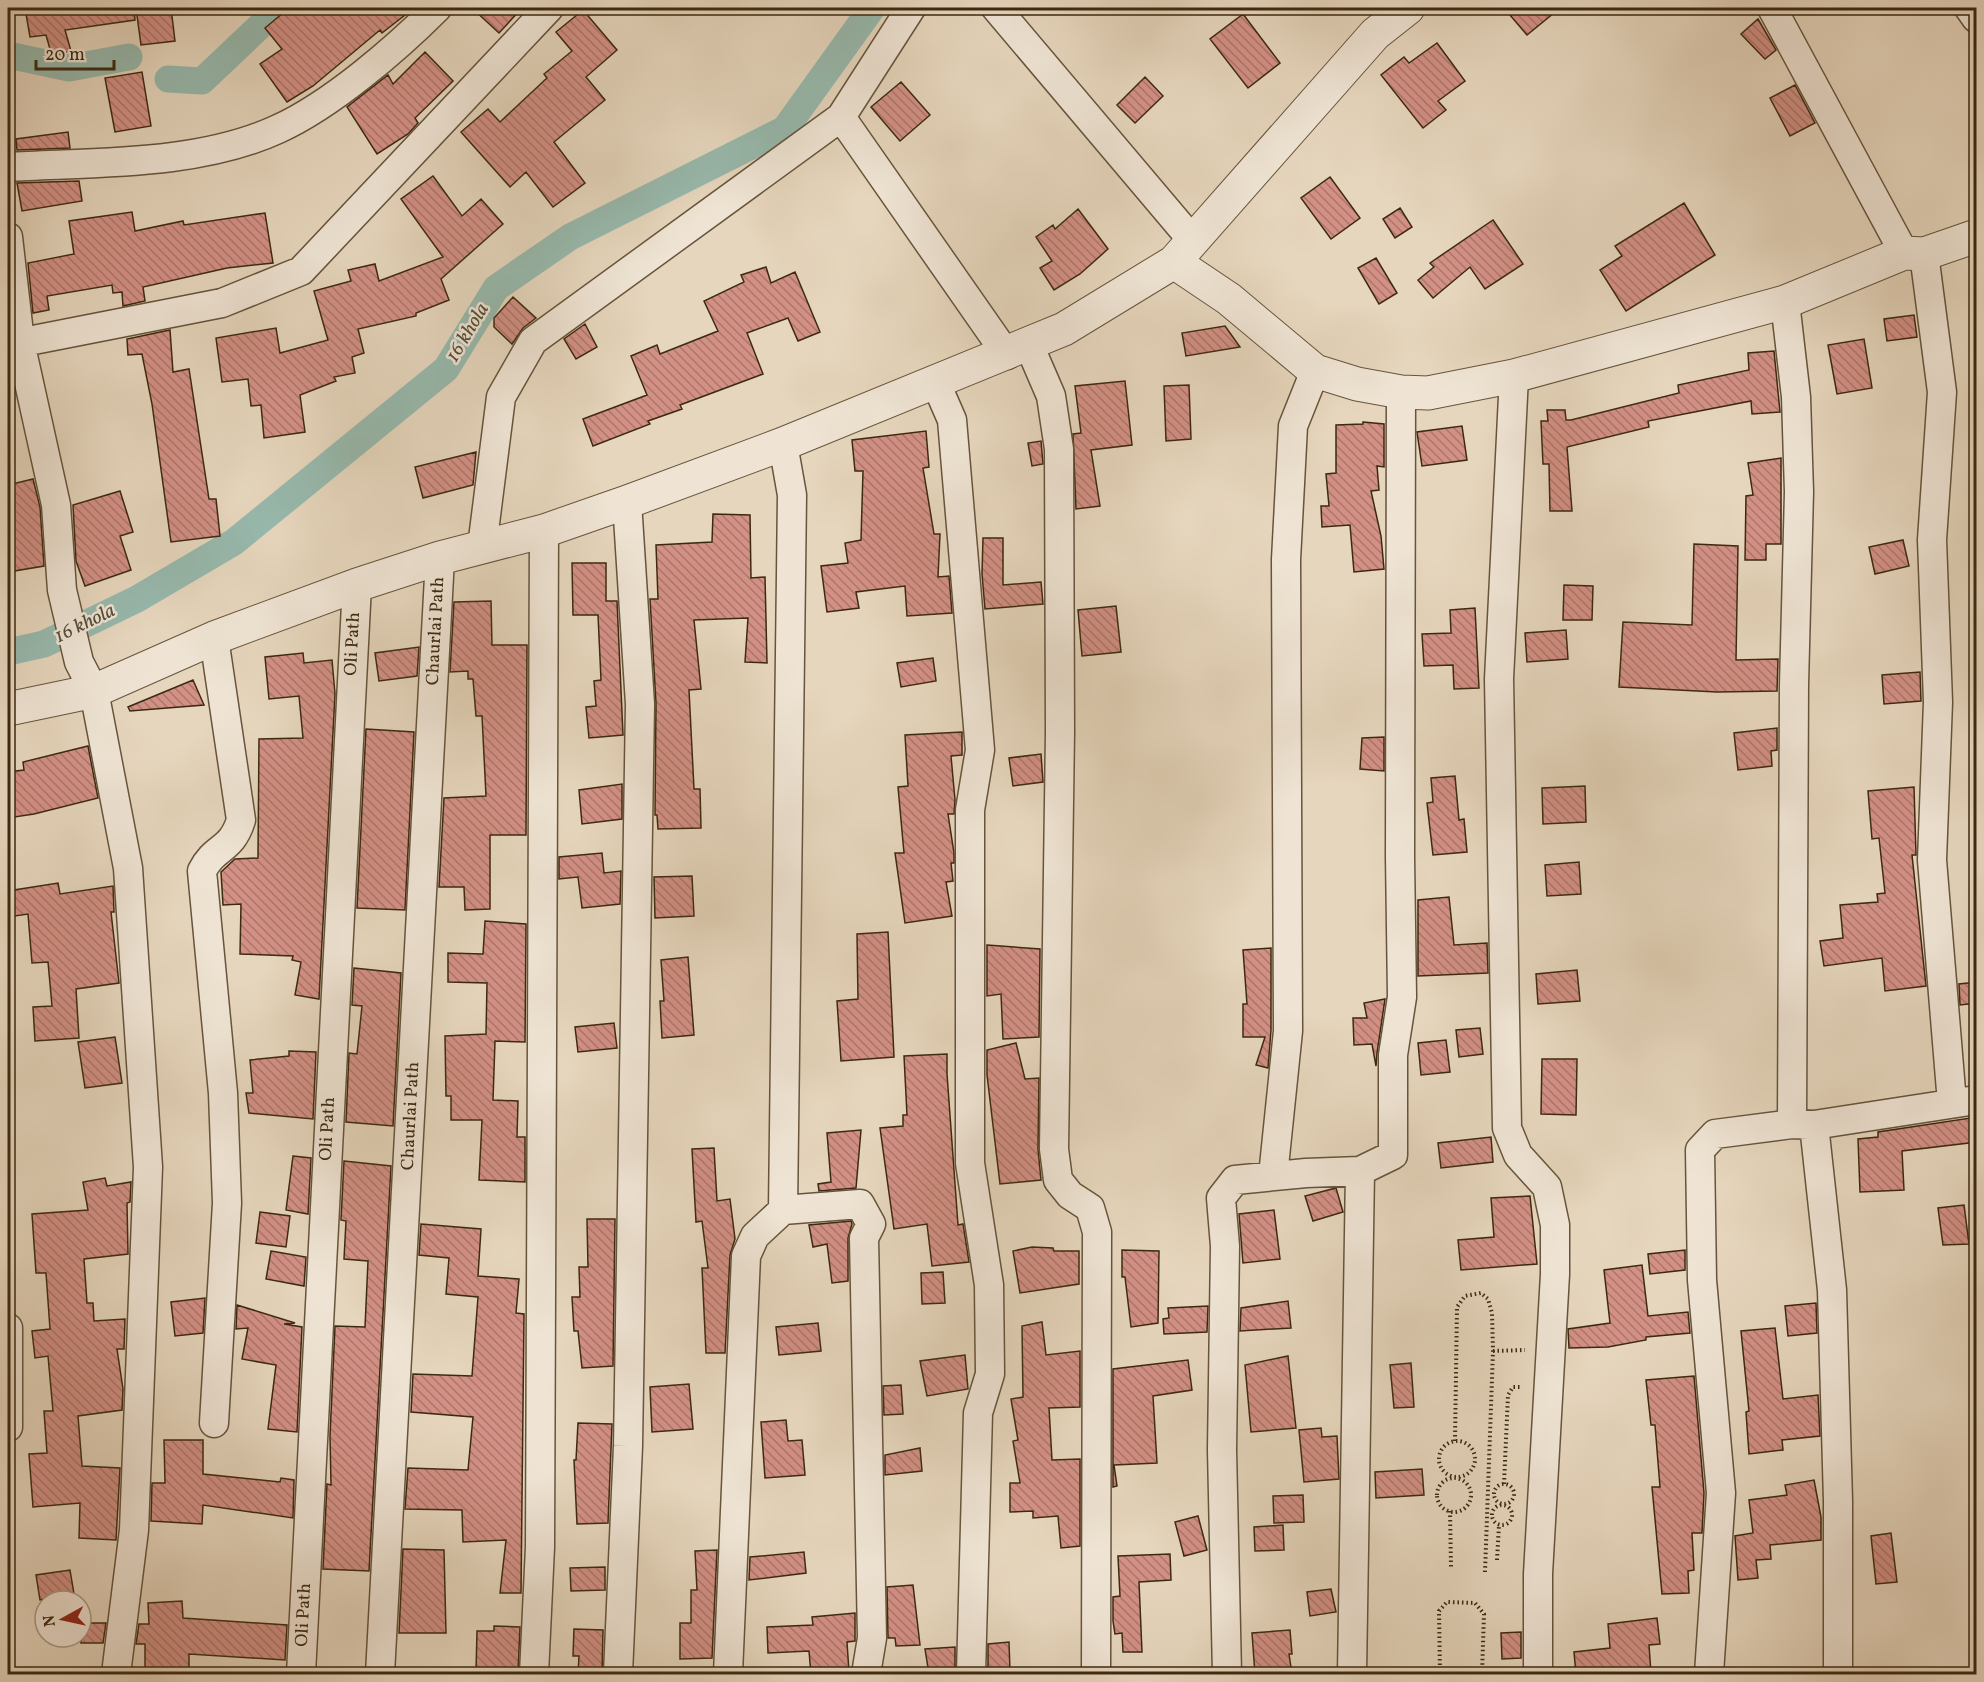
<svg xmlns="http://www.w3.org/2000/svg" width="1984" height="1682" font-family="Vollkorn,serif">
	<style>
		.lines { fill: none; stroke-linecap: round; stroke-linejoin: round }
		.canal { stroke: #97b9ad; stroke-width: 27 }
		.building { fill: url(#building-back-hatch); stroke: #3c2911; stroke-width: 1.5 }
		.minor-casing { stroke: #66543c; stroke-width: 31 }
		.tertiary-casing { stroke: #66543c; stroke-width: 35 }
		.path { stroke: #3c2911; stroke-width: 4; stroke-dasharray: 1.5 3; stroke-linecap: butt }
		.minor { stroke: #efe4d4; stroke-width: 28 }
		.tertiary { stroke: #efe4d4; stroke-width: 33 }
		.labels { text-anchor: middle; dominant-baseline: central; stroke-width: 5; stroke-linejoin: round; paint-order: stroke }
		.street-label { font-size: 18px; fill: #3c2911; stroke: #efe4d4 }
		.water-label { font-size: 20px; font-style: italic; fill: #534d38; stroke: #efe4d4 }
	</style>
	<defs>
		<pattern id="building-back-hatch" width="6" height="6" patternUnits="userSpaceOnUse" patternTransform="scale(1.5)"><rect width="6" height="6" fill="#d39085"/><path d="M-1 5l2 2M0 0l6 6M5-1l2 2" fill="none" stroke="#ac766b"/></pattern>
	</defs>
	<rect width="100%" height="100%" fill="#e6d6bd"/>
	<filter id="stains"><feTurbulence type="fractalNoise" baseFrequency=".00333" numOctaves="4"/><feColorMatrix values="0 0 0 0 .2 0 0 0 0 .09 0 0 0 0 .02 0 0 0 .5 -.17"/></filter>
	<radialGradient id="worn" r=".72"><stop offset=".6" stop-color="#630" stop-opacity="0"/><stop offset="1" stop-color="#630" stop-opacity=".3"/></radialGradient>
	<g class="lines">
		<!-- canal -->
		<path class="canal" d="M8,55L69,68L129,57
			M168,79L202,81L279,8
			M8,652L44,644L137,599L234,542L446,369L496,288L570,237L785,129L872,8"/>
	</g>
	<!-- building -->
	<path class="building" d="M25,8H134L135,20L65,30L71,51L52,56L46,35L30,37Z
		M136,8H171L175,41L141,45Z
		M289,8H414L382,33L380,30L313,86L287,102L260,64L282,49L265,28Z
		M472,8H522L499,33Z
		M1504,8H1560L1527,35Z
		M583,10L617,50L586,77L605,100L554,142L585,183L553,207L526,172L510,187L461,132L488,109L500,122L547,78L544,74L572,51L556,32Z
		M1243,14L1280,63L1248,88L1210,39Z
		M1758,19L1776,50L1765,59L1741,34Z
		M1437,43L1465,81L1438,101L1446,110L1423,128L1381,75L1404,57L1409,63Z
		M425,52L453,81L415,118L418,123L408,134L377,154L347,107L388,75L393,84Z
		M142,72L151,126L115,132L105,78Z
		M1145,77L1163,96L1135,123L1117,105Z
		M901,82L930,115L900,141L871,107Z
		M1795,85L1815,123L1790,136L1770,98Z
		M68,132L70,148L17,150L16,139Z
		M433,176L462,216L481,199L503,224L441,279L449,300L416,313V316L358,329L364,353L352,357L355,373L334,377L336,381L300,395L305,432L264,438L261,405L251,406L248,379L222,382L216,338L276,328L280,353L328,340L314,291L351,281L348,270L375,264L379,281L443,257L401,199Z
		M1330,177L1360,218L1331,239L1301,198Z
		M79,181L82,201L22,211L17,183Z
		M1684,203L1715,255L1626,311L1600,270L1622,256L1615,246Z
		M1400,208L1412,227L1395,238L1383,219Z
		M1078,209L1108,249L1080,274L1054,290L1040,268L1052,261L1036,237L1053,225L1055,229Z
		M132,212L135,231L183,221L184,225L265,213L273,263L227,268L143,287L145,301L123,306L122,292L113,293L112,285L47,296L49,310L33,313L28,263L74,254L69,221Z
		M1493,220L1523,264L1485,289L1470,267L1433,298L1418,280L1434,267L1430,263Z
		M1376,258L1397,293L1379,304L1358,268Z
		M766,267L771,283L795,272L820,332L798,341L788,318L747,333L763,374L680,405L682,409L648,421L650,424L593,446L583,419L647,395L631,356L657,345L660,354L718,331L704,301L744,282L741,275Z
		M513,297L536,318L523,328L512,344L494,327V318Z
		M1914,315L1917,337L1887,341L1884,319Z
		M585,324L597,347L576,359L564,339Z
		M1225,326L1240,347L1186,356L1182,333Z
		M170,330L173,372L189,369L209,499H216L220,536L171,542L152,404L142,354L128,355L127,339Z
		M1864,339L1872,388L1837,394L1828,345Z
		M1774,351L1780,412L1752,414L1751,401L1648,421L1649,427L1567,447L1572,511H1550L1549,464H1543L1541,421H1548L1547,410H1565L1566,420H1571L1679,393L1678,385L1749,370L1748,353Z
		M1125,381L1132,445L1091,450L1100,506L1076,509L1073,434L1081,433L1075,386Z
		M1189,385L1191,439L1166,441L1164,386Z
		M1363,422L1384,424V467L1377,466L1379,490L1371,491L1381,536L1384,569L1354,572L1350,525L1322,527L1321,506H1329L1326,474L1336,473V425L1363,424Z
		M1462,426L1467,460L1422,466L1417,432Z
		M926,431L929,467L923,468L934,534H940L938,577L949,576L952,613L907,616L905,586L856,592L859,608L827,612L821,566L848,563L845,543L861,540L863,471H855L852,440Z
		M1041,441L1043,464L1032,466L1028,443Z
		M476,452L473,485L423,498L415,467Z
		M1781,458V544H1766V560H1745L1746,496L1753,495L1748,463Z
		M33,479L40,507L44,566L8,572V485Z
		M120,491L133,532L120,536L131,570L85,586L76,561L73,505Z
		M713,514L750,515L751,578L765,577L767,663L745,662L748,618L694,620L701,689L689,690L694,789H700L701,828L658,829L657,815H655L656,703L650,599H658L656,545L712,542Z
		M983,538H1003V585L1041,582L1043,604L985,609L982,574Z
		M1903,540L1909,566L1875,574L1869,547Z
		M1694,544L1738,546L1736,660L1778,659L1777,691L1717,692L1619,687L1623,622L1692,625Z
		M572,563H606V601H617L623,735L589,738L586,707L596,706L594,681L601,680L598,615H573Z
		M1564,585L1593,586L1592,620H1563Z
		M491,601L492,645H527L526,835H490V909L465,910L464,887H439L444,798L486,796L482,716H476L473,679H468V671L450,672L454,602Z
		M1116,606L1121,652L1082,656L1078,610Z
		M1475,608L1479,688L1454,689L1453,665L1424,666L1422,634L1451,633L1450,610Z
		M1566,630L1568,659L1527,662L1525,633Z
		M419,647L417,676L379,681L375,653Z
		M303,653L304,663L332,660L335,694L319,999L295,995L301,962L292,960L293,956L240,954L241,904L223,905L221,872L235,859L258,858L259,739L303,738L299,696L269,699L265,657Z
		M933,658L936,681L901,687L897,663Z
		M1920,672L1921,701L1884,704L1882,675Z
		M193,680L204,705L130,711L128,707Z
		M1777,728V750L1771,751L1772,766L1738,770L1734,733Z
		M366,729L414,732L405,910L357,908Z
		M962,732V755L951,756L955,800L954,814H948L954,853V863H951L953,881L946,882L952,916L905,923L895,853H904L898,787L908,786L905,735Z
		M1384,737V771L1360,769L1362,738Z
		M88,746L98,798L34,814L8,818V772L24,770L23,762Z
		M1041,754L1043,782L1013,786L1009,758Z
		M1455,776L1459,820L1464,819L1467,852L1433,855L1427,803L1433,802L1431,778Z
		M622,784V819L582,824L579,790Z
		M1585,786L1586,822L1543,824L1542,788Z
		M1914,787L1916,855H1912L1926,986L1885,991L1882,958L1824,966L1820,941L1843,938L1840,905L1878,902L1877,894L1885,893L1879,838L1872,839L1868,791Z
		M602,853L604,873L621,871L620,904L582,908L578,877L559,879V857Z
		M1579,862L1581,894L1547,896L1545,865Z
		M692,876L694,916L655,918L654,877Z
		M58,883L60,894L113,886L114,912H111L119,983L76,989L79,1038L35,1041L33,1007L52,1006L48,962L32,963L28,914L8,917V891Z
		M1449,897L1454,945L1487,943L1488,973L1418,976V900Z
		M485,921L526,924L525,1042L495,1041L493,1100L518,1101L517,1137H525V1182L479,1180L482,1120H451V1096H446L445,1036L486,1034L487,983L448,982V953L483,954Z
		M888,932L894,1057L841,1061L837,1001L858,999L857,934Z
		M987,945L1040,949L1039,1037L1003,1039L1001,994L987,996Z
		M1271,948V1030L1268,1068L1256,1065L1265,1037H1243V1004H1247L1243,950Z
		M688,957L694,1035L662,1038L660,1001H664L661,960Z
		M354,968L401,973L393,1126L346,1122L349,1053L357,1054L362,1006L352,1005Z
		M1577,970L1580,1001L1538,1004L1536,974Z
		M1977,982V1003L1960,1005L1959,984Z
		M1385,999L1377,1053L1376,1066L1372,1044L1354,1045L1353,1018H1367L1364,1003Z
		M614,1023L617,1048L578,1052L575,1027Z
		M1480,1028L1483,1054L1459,1057L1456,1030Z
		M115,1037L122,1083L85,1088L78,1042Z
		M1446,1040L1450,1072L1421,1075L1418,1043Z
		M1016,1043L1025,1079L1039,1078L1038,1149L1041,1180L1000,1184L987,1075V1050Z
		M289,1051L316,1052L313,1119L249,1113L246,1093H253L250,1060L289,1056Z
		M947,1054V1074L958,1225L963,1224L969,1262L932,1266L927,1224L894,1229L880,1128L903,1126V1115H907L904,1056Z
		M1542,1059H1577L1576,1115L1541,1114Z
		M1977,1117V1142L1902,1151L1904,1190L1860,1192L1858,1139L1878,1137V1132Z
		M861,1130L856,1188L819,1191L818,1184L831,1182L827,1133Z
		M1491,1137L1493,1162L1441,1168L1438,1143Z
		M714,1148L717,1201L730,1199L735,1239L730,1255L725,1353H706L702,1268H708L702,1221L696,1222L692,1149Z
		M293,1156L311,1158L308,1214L286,1210Z
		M344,1161L391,1166L369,1571L323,1569L327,1484L331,1485L330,1436L335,1326L365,1327L368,1261L344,1259L346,1221L341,1220Z
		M105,1178L107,1186L131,1182L130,1202L127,1203L128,1254L84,1259L87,1303H93L94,1321L125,1319L124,1349H117L123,1389L122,1410L78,1416L82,1466L120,1468L116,1540L79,1538L80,1503L33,1507L29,1454L47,1453L44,1411H53L48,1356L35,1358L32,1331L50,1329L46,1273H36L32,1214L88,1210L83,1182Z
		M1336,1188L1343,1212L1313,1221L1305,1196Z
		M1530,1196L1537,1264L1461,1270L1458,1240L1494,1237L1491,1198Z
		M1964,1205L1969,1244L1943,1245L1938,1208Z
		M1274,1210L1280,1259L1243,1263L1239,1214Z
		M260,1212L290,1216L286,1247L256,1243Z
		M587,1219H615L613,1366L582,1368L578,1331H574L572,1297H580L579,1267H588Z
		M851,1221L852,1224L848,1238V1281L832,1283L827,1244L813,1247L809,1225Z
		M421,1224L481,1229L478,1276L519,1279L516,1313L524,1314L521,1593H500L506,1540L463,1542L462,1510L405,1509L408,1468L468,1470L473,1417L411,1412L413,1374L472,1376L478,1297L446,1294L449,1258L419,1255Z
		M1032,1247L1053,1248L1054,1251H1079V1284L1020,1293L1013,1251Z
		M1122,1250L1159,1251L1158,1323L1131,1327L1125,1277H1122Z
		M1685,1250V1270L1650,1274L1648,1254Z
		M271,1251L306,1257L304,1286L266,1279Z
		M1642,1265L1648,1316L1688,1312L1690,1333L1646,1337V1340L1608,1347L1569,1348L1568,1329L1610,1323L1604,1270Z
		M943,1272L945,1303L922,1304L921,1273Z
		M205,1298L203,1333L175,1336L171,1302Z
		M1288,1301L1291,1328L1240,1331L1241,1308Z
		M1816,1303L1817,1333L1788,1336L1785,1306Z
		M237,1305L295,1323L284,1324L302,1327L297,1432L268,1429L276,1365L242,1359L248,1328L236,1329Z
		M1208,1306L1207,1332L1164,1334L1163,1319L1169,1318L1168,1308Z
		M1042,1322L1046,1355L1080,1351V1407L1049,1408L1052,1460L1080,1459V1546L1061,1548L1058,1516L1033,1518V1511L1010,1512V1483H1020L1013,1441L1018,1440L1011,1399L1023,1397L1022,1326Z
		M818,1323L821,1351L779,1355L776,1327Z
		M1775,1328L1783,1399L1818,1395L1820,1436L1782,1440L1783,1450L1749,1454L1746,1412L1749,1411L1741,1331Z
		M965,1355L968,1389L927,1396L920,1361Z
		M1288,1356L1296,1428L1251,1432L1245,1365Z
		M1188,1360L1192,1390L1153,1396L1157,1463L1114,1465L1117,1486L1113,1487V1369Z
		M1411,1363L1414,1407L1394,1408L1390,1365Z
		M1694,1376L1704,1493L1702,1533H1692L1694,1570L1688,1571L1689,1593L1662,1594L1652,1487H1660L1655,1425H1651L1646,1380Z
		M689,1384L693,1429L652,1432L650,1387Z
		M901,1385L903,1414L884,1415L883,1386Z
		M786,1420L788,1441L802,1440L805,1475L765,1478L761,1422Z
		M578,1423L612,1424L608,1523L577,1524L574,1460H576Z
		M1321,1428L1322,1437L1337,1436L1339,1479L1304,1482L1299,1430Z
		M164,1440H203V1474L280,1482L281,1478L294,1480L293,1518L203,1505L202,1524L151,1521L152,1483H165Z
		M920,1448L922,1471L885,1475V1455Z
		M1422,1469L1424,1495L1376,1498L1375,1472Z
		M1814,1480L1821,1517V1540L1770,1545L1771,1559L1756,1560L1758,1578L1738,1580L1735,1536L1753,1533L1749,1500L1787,1495L1785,1485Z
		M1303,1495L1304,1522L1274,1523L1273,1496Z
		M1198,1516L1207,1550L1184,1556L1175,1522Z
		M1283,1525L1284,1550L1255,1551L1254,1527Z
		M1891,1533L1897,1582L1876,1584L1871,1536Z
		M403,1549L444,1550L446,1633H399Z
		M717,1550L712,1658L680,1659V1623H691V1590H697L695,1551Z
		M804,1552L806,1573L749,1580L750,1557Z
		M1170,1554L1171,1580L1139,1582L1142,1652H1123L1122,1633L1115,1634L1113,1621V1597L1120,1596L1118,1556Z
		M605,1567V1590L571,1591L570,1568Z
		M70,1570L74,1594L40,1600L36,1575Z
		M913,1585L920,1645L896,1646L895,1638H888L887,1587Z
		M1331,1589L1336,1612L1310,1616L1307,1592Z
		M182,1601L183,1618L287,1625L285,1660L189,1654V1674H145V1644H136L139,1624H149L148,1603Z
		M855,1613V1641L847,1642L849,1672L811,1674L809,1651L768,1653L767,1627L813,1625L812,1617Z
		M1657,1618L1660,1644L1649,1645L1651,1673L1576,1674L1574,1652L1610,1648L1608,1624Z
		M81,1623H106L103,1643H81Z
		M494,1626L520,1627L518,1672H476L477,1631H494Z
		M574,1629L603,1630L602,1674H578L579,1656H573Z
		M1290,1630L1292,1654H1289L1292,1674H1255L1252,1633Z
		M1521,1632V1658L1502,1659L1501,1633Z
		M1009,1642L1010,1671L988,1672V1644Z
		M955,1647V1674H929L925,1649Z"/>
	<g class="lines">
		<!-- minor casing -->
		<g class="minor-casing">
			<path id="minor" d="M996,8L1193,241
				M1772,8L1904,253
				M1969,8L1976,18
				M841,117L1007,355
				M8,167C94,162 198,166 278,129C331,105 396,49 437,8
				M8,237L20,342L56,505L62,590L79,662L94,691L128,868L148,1167L134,1530L116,1674
				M1924,254L1942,392L1932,540L1938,702L1932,860L1952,1103
				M1785,302L1796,397L1799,492L1794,685L1792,1124
				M8,345L222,303L301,271L549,8
				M1029,345L1051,396L1059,449L1060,732L1054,1149L1058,1180L1070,1195L1090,1208L1097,1232L1096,1674
				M1514,376L1499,679L1507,1128L1518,1155L1547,1187L1555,1225V1274L1538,1574V1674
				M935,381L952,420L980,750L970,810V1163L989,1285L990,1374L978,1413L971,1674
				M482,547L501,397L533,341L841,117L911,8
				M1814,1125L1832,1290L1838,1501V1674
				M1273,1176L1288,1031L1286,560L1293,426L1315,371
				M783,1210L792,495L783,444
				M8,1328V1427
				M214,1423L227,1203L223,1093L202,871C215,845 231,852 241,820L214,638
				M301,1674L357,585
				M380,1674L440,558
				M534,1674L540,1547L544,531
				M618,1674L628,1446L640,704L627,502
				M728,1674L746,1256L755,1236L783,1210L860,1204L871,1224L864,1238L872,1638L866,1674
				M1227,1674L1222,1450L1225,1246L1221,1198L1235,1180L1306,1173L1360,1171
				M1352,1674L1360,1171L1393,1155V1055L1402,997L1400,856L1401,392
				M1709,1674L1721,1493L1702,1280L1700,1150L1715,1134L1792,1124L1814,1125L1976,1100"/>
		</g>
		<!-- tertiary casing -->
		<g class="tertiary-casing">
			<path id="tertiary" d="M1174,262L1229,299L1315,371L1357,384L1401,392L1428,393L1514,376L1785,302L1904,253L1924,254L1976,236
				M8,709L94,691L214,638L357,585L440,558L544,531L627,502L783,444L1064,329L1174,262L1375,34L1408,8"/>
		</g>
		<!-- path -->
		<path class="path" d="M1493,1351L1525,1350
			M1455,1441L1457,1307L1465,1296L1481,1293L1488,1299L1492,1313L1493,1351L1485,1572
			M1439 1459a18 18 0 1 1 36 0a18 18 0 1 1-36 0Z
			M1437 1495a17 17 0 1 1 34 0a17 17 0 1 1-34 0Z
			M1494 1494a10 10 0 1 1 20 0a10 10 0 1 1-20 0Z
			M1504,1484L1508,1395L1513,1387H1522
			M1492 1515a10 10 0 1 1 20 0a10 10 0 1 1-20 0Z
			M1450,1511L1451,1567
			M1497,1560L1499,1525
			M1440,1674L1439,1611L1447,1602L1475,1603L1484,1614L1482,1674"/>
		<!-- minor -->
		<use href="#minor" class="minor"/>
		<!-- tertiary -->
		<use href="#tertiary" class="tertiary"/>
	</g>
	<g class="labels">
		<!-- street labels -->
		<g class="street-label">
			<text transform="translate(436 631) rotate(-87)">Chaurlai Path</text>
			<text transform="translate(353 644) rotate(-87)">Oli Path</text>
			<text transform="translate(411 1116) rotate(-87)">Chaurlai Path</text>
			<text transform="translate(328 1129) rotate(-87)">Oli Path</text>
			<text transform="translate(304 1615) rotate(-87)">Oli Path</text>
		</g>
		<!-- water labels -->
		<g class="water-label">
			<text transform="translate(468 333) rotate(-59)">16 khola</text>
			<text transform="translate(85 624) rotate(-26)">16 khola</text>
		</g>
	</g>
	<!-- margin -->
	<rect width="1984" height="1682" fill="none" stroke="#e6d6bd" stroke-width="30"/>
	<rect x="9" y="9" width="1966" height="1664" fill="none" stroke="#3c2911" stroke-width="3"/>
	<rect x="15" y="15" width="1954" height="1652" fill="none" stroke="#3c2911" stroke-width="1.5"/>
	<!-- north arrow -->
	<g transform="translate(63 1619) rotate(262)"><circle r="28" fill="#efe4d4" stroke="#a79986" stroke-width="1.5"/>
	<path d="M0-4.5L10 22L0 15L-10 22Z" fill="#8f2418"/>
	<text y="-9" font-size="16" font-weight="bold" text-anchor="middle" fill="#3c2911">N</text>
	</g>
	<!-- scale -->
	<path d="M36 60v9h78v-9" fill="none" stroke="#3c2911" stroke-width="3"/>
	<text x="45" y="60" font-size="18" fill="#3c2911" stroke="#efe4d4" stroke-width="4.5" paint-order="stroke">20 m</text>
	<rect width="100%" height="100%" filter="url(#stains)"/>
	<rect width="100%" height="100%" fill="url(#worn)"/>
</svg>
